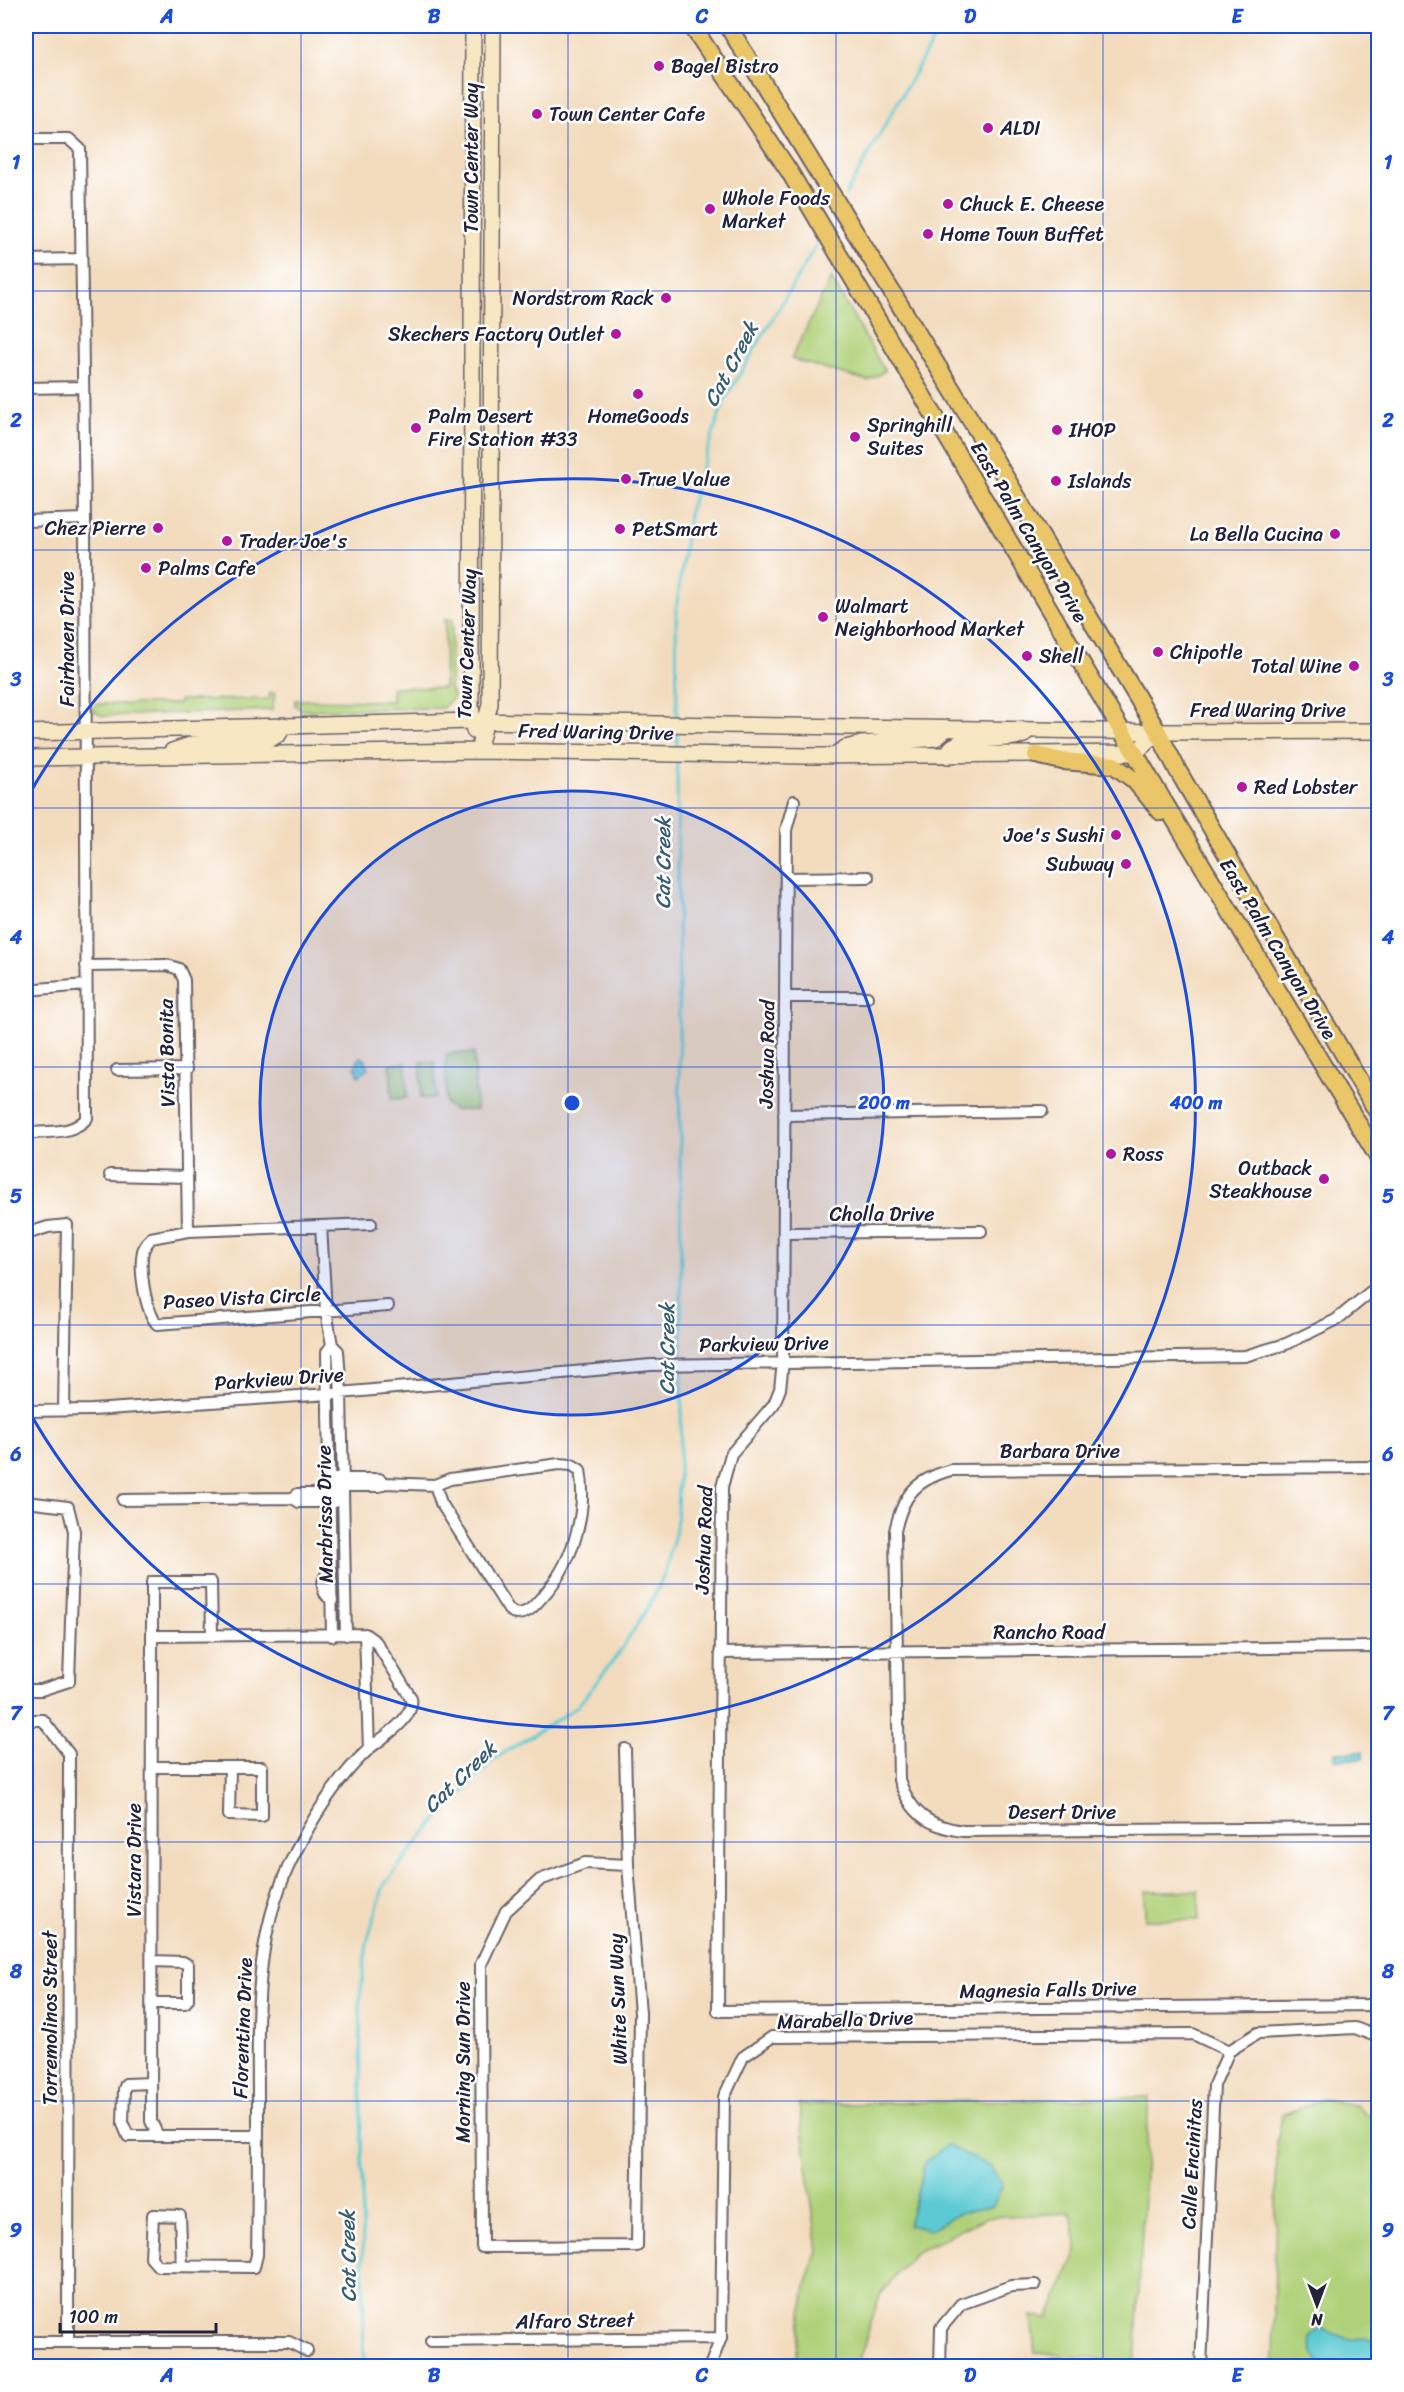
<svg xmlns="http://www.w3.org/2000/svg" width="1404" height="2392" font-family="Sriracha,sans-serif">
	<style>
		.green { fill: #b0d179; stroke: #697a5a; stroke-width: 1.5 }
		.water { fill: #5dcad3; stroke: #407687; stroke-width: 1.5 }
		.lines { fill: none; stroke-linecap: round; stroke-linejoin: round }
		.stream { stroke: #5dcad3; stroke-width: 3 }
		.street-casing { stroke: #6b6369; stroke-width: 14 }
		.secondary-casing { stroke: #6b6369; stroke-width: 18 }
		.primary-casing { stroke: #6b6369; stroke-width: 20 }
		.street { stroke: #fff; stroke-width: 10 }
		.secondary { stroke: #f7e8c3; stroke-width: 15 }
		.primary { stroke: #ebc669; stroke-width: 16 }
		.grid { fill: none; stroke: #1d4ed8; stroke-width: 1.5; stroke-opacity: 0.55 }
		.ring { fill: none; stroke: #1d4ed8; stroke-width: 3 }
		.poi-dot { fill: #b5179e; stroke: #fff; stroke-width: 2 }
		.labels { text-anchor: middle; dominant-baseline: central; stroke-width: 5; stroke-linejoin: round; paint-order: stroke }
		.poi-label { font-size: 20px; fill: #22223b; stroke: #fff; text-anchor: start }
		.street-label { font-size: 20px; fill: #22223b; stroke: #fff }
		.water-label { font-size: 21px; font-style: italic; fill: #375d70; stroke: #fff }
		.centre { fill: #1d4ed8; stroke: #fff; stroke-width: 3 }
		.ring-label { font-size: 18px; text-anchor: middle; font-weight: bold; fill: #1d4ed8; stroke: #fff; stroke-width: 5; stroke-linejoin: round; paint-order: stroke }
		.neatline { fill: none; stroke: #1d4ed8; stroke-width: 2 }
		.grid-label { font-size: 20px; text-anchor: middle; font-weight: bold; fill: #1d4ed8 }
	</style>
	<rect width="100%" height="100%" fill="#fff"/>
	<filter id="ink" filterUnits="userSpaceOnUse"><feTurbulence type="fractalNoise" baseFrequency=".0167" numOctaves="2"/><feDisplacementMap in="SourceGraphic" scale="12" xChannelSelector="R" yChannelSelector="G"/><feConvolveMatrix kernelMatrix="1 2 1 2 8 2 1 2 1" color-interpolation-filters="sRGB"/></filter>
	<filter id="wash" filterUnits="userSpaceOnUse"><feTurbulence type="fractalNoise" baseFrequency=".008" numOctaves="4" result="noise"/><feDisplacementMap in="SourceGraphic" scale="24" xChannelSelector="R" yChannelSelector="G"/><feGaussianBlur stdDeviation="1.35" result="paint"/><feColorMatrix in="noise" values="0 0 0 0 0 0 0 0 0 0 0 0 0 0 0 0 0 1.4 0 .05"/><feComposite in="paint" operator="in"/></filter>
	<g filter="url(#wash)">
		<rect width="100%" height="100%" fill="#f3dcbe"/>
		<!-- green -->
		<path class="green" d="M831,278L885,371L868,381L791,359Z
			M445,619L452,620L450,689L454,697L442,708L302,710L295,705V700L392,701V687L444,688Z
			M270,692L275,694L272,710L103,716L92,710L96,704H179V700L269,699Z
			M451,1053H474L476,1110H454L446,1104V1056Z
			M421,1062H435L436,1098H421Z
			M406,1063L407,1098L392,1099L390,1064Z
			M1145,1891H1199V1920H1145Z
			M1149,2097L1135,2366H1123L1096,2358L1035,2353L1031,2316L1048,2318L1077,2251L1071,2213L987,2217L914,2253L880,2295L857,2366H795L806,2285L818,2251L799,2105Z
			M1323,2099L1358,2106L1378,2124V2366H1273L1277,2143L1282,2115Z"/>
		<!-- water -->
		<path class="water" d="M360,1057L366,1060L368,1069L359,1076L355,1067Z
			M1335,1752H1363V1759H1335Z
			M947,2145L990,2166L1003,2185L993,2206L959,2213L930,2230L908,2225L925,2163Z
			M1320,2328L1349,2339H1366L1378,2343V2366H1323L1312,2352L1310,2338Z"/>
		<g class="lines">
			<!-- stream -->
			<path class="stream" d="M846,194L941,26
				M677,720L676,609L690,509L702,467L724,401L817,244
				M677,730V750
				M364,2366L360,1999L367,1942L384,1885L425,1833L493,1760L577,1707L619,1653L650,1604L664,1576L676,1530L682,1406L677,760"/>
		</g>
	</g>
	<g filter="url(#ink)">
		<g class="lines">
			<!-- street casing -->
			<g class="street-casing">
				<path id="street" d="M26,139H69L80,149L85,519L87,1118C71,1136 48,1130 26,1134
					M26,260L81,259
					M26,388L82,387
					M26,521L85,519
					M794,801L786,830L783,1362L780,1389L774,1404L731,1454L722,1487L718,2011L1378,2005
					M786,878L868,877
					M86,966L167,965L179,969L184,980L188,1231
					M26,990L86,985
					M787,997H867
					M117,1070L187,1069
					M784,1115L1042,1111
					M110,1175L187,1177
					M371,1224L188,1231L151,1238C148,1242 144,1247 143,1251C139,1269 145,1310 157,1324L388,1306
					M321,1226L326,1311L332,1345L338,1351L341,1393L346,1635
					M784,1233L981,1231
					M26,1234L48,1227L67,1225L64,1410
					M332,1345L327,1352L332,1636
					M26,1411L92,1410L329,1394L651,1365L1245,1356L1286,1344L1336,1320L1378,1286
					M1378,1467L951,1470C915,1480 903,1495 895,1531L899,1780C911,1813 927,1826 963,1831L1378,1828
					M330,1479H379L385,1483L435,1485L441,1503L509,1610L516,1614C528,1614 534,1606 542,1597C572,1565 588,1514 580,1470L572,1465L559,1464L450,1479L435,1485
					M336,1486H379L385,1483
					M293,1498L298,1494H336
					M123,1500L293,1498L299,1502H335
					M26,1502L68,1507L74,1531L69,1681L41,1690H26
					M331,1570C320,1579 320,1593 332,1600
					M365,1634L369,1749
					M152,1636V1582H211L212,1636
					M720,1653L1378,1647
					M26,1720H43L69,1754L68,2342
					M625,1749L628,1865L640,2013L637,2246L482,2247L481,1964L506,1911L540,1880L585,1863L628,1865
					M152,1767H262V1816L229,1815L230,1767
					M152,2003H185L188,1999V1965L183,1962L152,1961
					M151,2083L126,2084L124,2089L123,2124L128,2136H158
					M182,2266L180,2216L153,2215L151,2258L158,2266L254,2267L257,2255C258,2204 258,2152 258,2100C258,2012 253,1932 296,1851C315,1814 338,1777 370,1748C384,1736 415,1719 411,1698L376,1642L365,1634L152,1636L151,2121L158,2136H258
					M431,2341L721,2338
					M26,2342H289L307,2351
					M710,2366L721,2338L724,2097L743,2057L772,2037L1193,2034L1229,2051
					M940,2366L941,2328L961,2304L1011,2286L1035,2285
					M1053,2366H1069
					M1201,2366L1214,2085L1229,2051L1258,2033L1355,2028L1378,2037"/>
			</g>
			<!-- secondary casing -->
			<g class="secondary-casing">
				<path id="secondary" d="M473,26L471,706L474,731
					M26,733L472,721L1158,732L1378,731
					M172,751L193,744L271,739L279,734L283,725
					M478,751L490,704L493,26
					M834,755L845,748L862,744L936,738L947,728
					M948,756L951,748C964,735 1003,742 1024,735
					M26,758L478,751L808,756L1135,753L1158,732"/>
			</g>
			<!-- primary casing -->
			<g class="primary-casing">
				<path id="primary" d="M692,26L789,171L1152,782L1378,1157
					M728,26L983,440L1158,732L1178,771L1378,1113
					M1036,755L1062,761L1114,765L1134,780L1161,812"/>
			</g>
			<!-- street -->
			<use href="#street" class="street"/>
			<!-- secondary -->
			<use href="#secondary" class="secondary"/>
			<!-- primary -->
			<use href="#primary" class="primary"/>
		</g>
	</g>
	<!-- grid -->
	<path class="grid" d="M301,26V2366M568,26V2366M836,26V2366M1103,26V2366M26,291H1378M26,550H1378M26,808H1378M26,1067H1378M26,1325H1378M26,1584H1378M26,1842H1378M26,2101H1378"/>
	<!-- distance rings -->
	<circle cx="572" cy="1103" r="312" fill="#1d4ed8" fill-opacity=".12"/>
	<g class="ring">
		<circle cx="572" cy="1103" r="312"/>
		<path d="M26 800A624 624 0 1 1 26 1406"/>
	</g>
	<!-- markers -->
	<g class="poi-dot">
		<circle cx="659" cy="66" r="6"/>
		<circle cx="537" cy="114" r="6"/>
		<circle cx="988" cy="128" r="6"/>
		<circle cx="948" cy="204" r="6"/>
		<circle cx="710" cy="209" r="6"/>
		<circle cx="928" cy="234" r="6"/>
		<circle cx="666" cy="298" r="6"/>
		<circle cx="616" cy="334" r="6"/>
		<circle cx="638" cy="394" r="6"/>
		<circle cx="416" cy="428" r="6"/>
		<circle cx="1057" cy="430" r="6"/>
		<circle cx="855" cy="437" r="6"/>
		<circle cx="626" cy="479" r="6"/>
		<circle cx="1056" cy="481" r="6"/>
		<circle cx="158" cy="528" r="6"/>
		<circle cx="620" cy="529" r="6"/>
		<circle cx="1335" cy="534" r="6"/>
		<circle cx="227" cy="541" r="6"/>
		<circle cx="146" cy="568" r="6"/>
		<circle cx="823" cy="617" r="6"/>
		<circle cx="1158" cy="652" r="6"/>
		<circle cx="1027" cy="656" r="6"/>
		<circle cx="1354" cy="666" r="6"/>
		<circle cx="1242" cy="787" r="6"/>
		<circle cx="1116" cy="835" r="6"/>
		<circle cx="1126" cy="864" r="6"/>
		<circle cx="1111" cy="1154" r="6"/>
		<circle cx="1324" cy="1179" r="6"/>
	</g>
	<g class="labels">
		<!-- poi labels -->
		<g class="poi-label">
			<text x="671" y="66">Bagel Bistro</text>
			<text x="549" y="114">Town Center Cafe</text>
			<text x="1000" y="128">ALDI</text>
			<text x="722" y="198">Whole Foods<tspan x="722" dy="23">Market</tspan></text>
			<text x="960" y="204">Chuck E. Cheese</text>
			<text x="940" y="234">Home Town Buffet</text>
			<text x="654" y="298" text-anchor="end">Nordstrom Rack</text>
			<text x="604" y="334" text-anchor="end">Skechers Factory Outlet</text>
			<text x="428" y="416">Palm Desert<tspan x="428" dy="23">Fire Station #33</tspan></text>
			<text x="638" y="416" text-anchor="middle">HomeGoods</text>
			<text x="867" y="425">Springhill<tspan x="867" dy="23">Suites</tspan></text>
			<text x="1069" y="430">IHOP</text>
			<text x="638" y="479">True Value</text>
			<text x="1068" y="481">Islands</text>
			<text x="146" y="528" text-anchor="end">Chez Pierre</text>
			<text x="632" y="529">PetSmart</text>
			<text x="1323" y="534" text-anchor="end">La Bella Cucina</text>
			<text x="239" y="541">Trader Joe's</text>
			<text x="158" y="568">Palms Cafe</text>
			<text x="835" y="606">Walmart<tspan x="835" dy="23">Neighborhood Market</tspan></text>
			<text x="1170" y="652">Chipotle</text>
			<text x="1039" y="656">Shell</text>
			<text x="1342" y="666" text-anchor="end">Total Wine</text>
			<text x="1254" y="787">Red Lobster</text>
			<text x="1104" y="835" text-anchor="end">Joe's Sushi</text>
			<text x="1114" y="864" text-anchor="end">Subway</text>
			<text x="1123" y="1154">Ross</text>
			<text x="1312" y="1168" text-anchor="end">Outback<tspan x="1312" dy="23">Steakhouse</tspan></text>
		</g>
		<!-- street labels -->
		<g class="street-label">
			<text transform="translate(471 158) rotate(-90)">Town Center Way</text>
			<text transform="translate(1029 532) rotate(59)">East Palm Canyon Drive</text>
			<text transform="translate(67 639) rotate(-90)">Fairhaven Drive</text>
			<text transform="translate(467 644) rotate(-88)">Town Center Way</text>
			<text x="1268" y="710">Fred Waring Drive</text>
			<text transform="translate(596 732) rotate(1)">Fred Waring Drive</text>
			<text transform="translate(1278 949) rotate(59)">East Palm Canyon Drive</text>
			<text transform="translate(167 1053) rotate(-91)">Vista Bonita</text>
			<text transform="translate(767 1054) rotate(-89)">Joshua Road</text>
			<text x="882" y="1214">Cholla Drive</text>
			<text transform="translate(242 1298) rotate(-3)">Paseo Vista Circle</text>
			<text transform="translate(764 1344) rotate(-1)">Parkview Drive</text>
			<text transform="translate(279 1379) rotate(-4)">Parkview Drive</text>
			<text x="1060" y="1451">Barbara Drive</text>
			<text transform="translate(325 1514) rotate(-91)">Marbrissa Drive</text>
			<text transform="translate(704 1540) rotate(-88)">Joshua Road</text>
			<text x="1049" y="1632">Rancho Road</text>
			<text x="1062" y="1812">Desert Drive</text>
			<text transform="translate(134 1860) rotate(-90)">Vistara Drive</text>
			<text transform="translate(1048 1990) rotate(-1)">Magnesia Falls Drive</text>
			<text transform="translate(618 1999) rotate(-92)">White Sun Way</text>
			<text transform="translate(50 2018) rotate(-90)">Torremolinos Street</text>
			<text transform="translate(845 2020) rotate(-2)">Marabella Drive</text>
			<text transform="translate(243 2028) rotate(-88)">Florentina Drive</text>
			<text transform="translate(463 2062) rotate(-90)">Morning Sun Drive</text>
			<text transform="translate(1192 2164) rotate(-87)">Calle Encinitas</text>
			<text transform="translate(575 2321) rotate(-1)">Alfaro Street</text>
		</g>
		<!-- water labels -->
		<g class="water-label">
			<text transform="translate(731 364) rotate(-62)">Cat Creek</text>
			<text transform="translate(663 863) rotate(-90)">Cat Creek</text>
			<text transform="translate(667 1349) rotate(-90)">Cat Creek</text>
			<text transform="translate(460 1777) rotate(-44)">Cat Creek</text>
			<text transform="translate(348 2256) rotate(-91)">Cat Creek</text>
		</g>
	</g>
	<circle cx="572" cy="1103" r="9" class="centre"/>
	<g class="ring-label">
		<text x="884" y="1109">200 m</text>
		<text x="1196" y="1109">400 m</text>
	</g>
	<!-- margin -->
	<rect width="1404" height="2392" fill="none" stroke="#fff" stroke-width="66"/>
	<!-- north arrow -->
	<g transform="translate(1317 2305) rotate(180)" stroke="#ffffff" stroke-width="4.5" paint-order="stroke">
	<path d="M0-4.5L10 22L0 15L-10 22Z" fill="#22223b"/>
	<text y="-9" font-size="16" font-weight="bold" text-anchor="middle" fill="#22223b">N</text>
	</g>
	<!-- scale -->
	<path d="M60 2323v9h156v-9" fill="none" stroke="#22223b" stroke-width="3"/>
	<text x="69" y="2323" font-size="18" fill="#22223b" stroke="#ffffff" stroke-width="4.5" paint-order="stroke">100 m</text>
	<rect x="33" y="33" width="1338" height="2326" class="neatline"/>
	<g class="grid-label">
		<text x="167" y="23">A</text>
		<text x="434" y="23">B</text>
		<text x="702" y="23">C</text>
		<text x="970" y="23">D</text>
		<text x="1237" y="23">E</text>
		<text x="16" y="169">1</text>
		<text x="1388" y="169">1</text>
		<text x="16" y="427">2</text>
		<text x="1388" y="427">2</text>
		<text x="16" y="686">3</text>
		<text x="1388" y="686">3</text>
		<text x="16" y="944">4</text>
		<text x="1388" y="944">4</text>
		<text x="16" y="1203">5</text>
		<text x="1388" y="1203">5</text>
		<text x="16" y="1461">6</text>
		<text x="1388" y="1461">6</text>
		<text x="16" y="1720">7</text>
		<text x="1388" y="1720">7</text>
		<text x="16" y="1978">8</text>
		<text x="1388" y="1978">8</text>
		<text x="16" y="2237">9</text>
		<text x="1388" y="2237">9</text>
		<text x="167" y="2382">A</text>
		<text x="434" y="2382">B</text>
		<text x="702" y="2382">C</text>
		<text x="970" y="2382">D</text>
		<text x="1237" y="2382">E</text>
	</g>
</svg>
